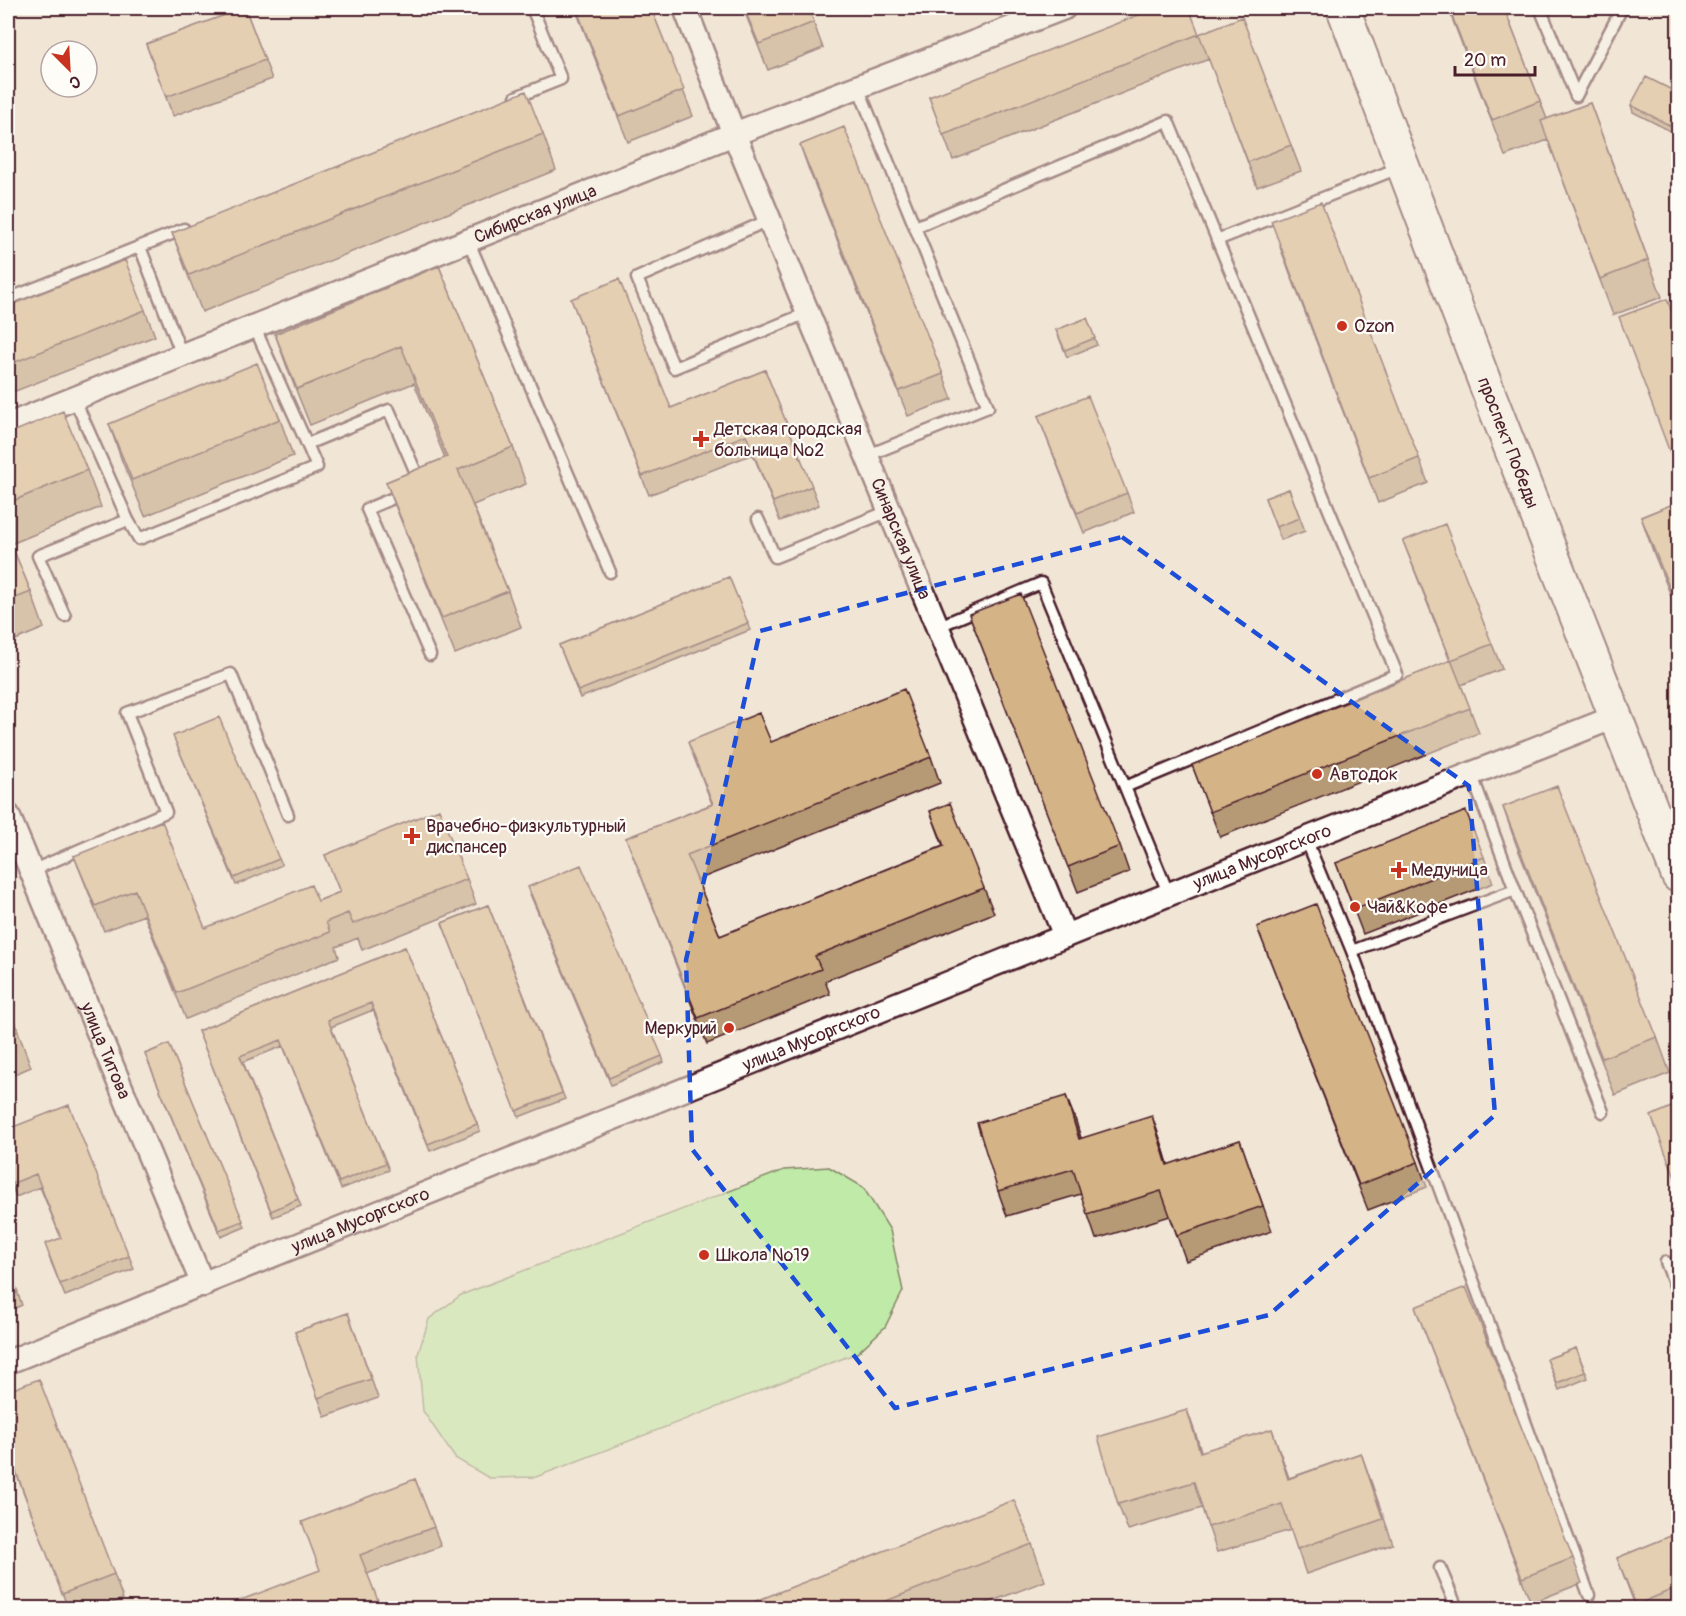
<svg xmlns="http://www.w3.org/2000/svg" width="1686" height="1616" font-family="Pangolin,sans-serif">
	<style>
		.green { fill: #bfeaa7; stroke: #848469; stroke-width: 1.5 }
		.lines { fill: none; stroke-linecap: round; stroke-linejoin: round }
		.lane-casing { stroke: #4a1f2b; stroke-width: 15 }
		.street-casing { stroke: #4a1f2b; stroke-width: 27 }
		.secondary-casing { stroke: #4a1f2b; stroke-width: 36 }
		.lane { stroke: #fdfcf7; stroke-width: 10 }
		.street { stroke: #fdfcf7; stroke-width: 22 }
		.secondary { stroke: #fdfcf7; stroke-width: 32 }
		.wall { fill: #b69a74; stroke: #4a1f2b; stroke-width: 1.5 }
		.shaded-wall { fill: #947d5e; stroke: #4a1f2b; stroke-width: 1.5 }
		.building { fill: #d4b387; stroke: #4a1f2b; stroke-width: 1.5 }
		.marked { fill: none; stroke: #1d4ed8; stroke-width: 4.5; stroke-dasharray: 12 8; stroke-linejoin: round }
		.poi-dot { fill: #c8321e; stroke: #fdfcf7; stroke-width: 2 }
		.labels { text-anchor: middle; dominant-baseline: central; stroke-width: 4.5; stroke-linejoin: round; paint-order: stroke }
		.street-label { font-size: 18px; fill: #4a1f2b; stroke: #fdfcf7 }
		.poi-label { font-size: 18px; fill: #4a1f2b; stroke: #fdfcf7; text-anchor: start }
	</style>
	<rect width="100%" height="100%" fill="#f1e6d5"/>
	<filter id="ink" filterUnits="userSpaceOnUse"><feTurbulence type="fractalNoise" baseFrequency=".0167" numOctaves="2"/><feDisplacementMap in="SourceGraphic" scale="12" xChannelSelector="R" yChannelSelector="G"/><feConvolveMatrix kernelMatrix="1 2 1 2 8 2 1 2 1" color-interpolation-filters="sRGB"/></filter>
	<g filter="url(#ink)">
		<!-- green -->
		<path class="green" d="M829,1167L863,1187L890,1230L903,1291L885,1327L857,1353L536,1477L489,1478L455,1458L423,1411L418,1354L429,1319L461,1295L784,1170Z"/>
		<g class="lines">
			<!-- lane casing -->
			<g class="lane-casing">
				<path id="lane" d="M1540,8L1576,96L1622,8
					M858,87L988,407L866,456
					M516,97L561,79L532,8
					M769,220L637,278L674,368L807,313
					M915,227L1168,121L1397,674L1125,787L1041,583L937,627
					M468,240L610,572
					M1217,240L1401,167
					M140,247L182,355
					M8,299L184,229
					M254,326L307,444L389,410L420,482
					M403,494L367,509L430,655
					M758,519L775,557L889,511
					M128,520L139,539L317,467L307,444
					M65,616L38,556L128,520L74,398
					M1125,787L1169,895
					M1306,839L1352,951L1589,1595
					M31,871L166,812L127,713L231,674L288,815
					M1515,890L1603,1112
					M1352,951L1515,890L1471,773
					M1666,1262L1678,1293
					M1440,1568L1457,1608"/>
			</g>
			<!-- street casing -->
			<g class="street-casing">
				<g id="street">
					<path id="s1" d="M685,8L734,134L1065,936"/>
					<path id="s2" d="M8,425L734,134L1064,8"/>
					<path id="s3" d="M8,815L203,1285"/>
					<path id="s4" d="M8,1362L1306,839L1615,717"/>
				</g>
			</g>
			<!-- secondary casing -->
			<g class="secondary-casing">
				<g id="secondary">
					<path id="s5" d="M1343,8L1485,383L1678,876"/>
				</g>
			</g>
			<!-- lane -->
			<use href="#lane" class="lane"/>
			<!-- street -->
			<use href="#street" class="street"/>
			<!-- secondary -->
			<use href="#secondary" class="secondary"/>
		</g>
		<!-- wall -->
		<path class="wall" d="M245,8L272,79L173,116L146,44Z
			M575,8H651L693,116L628,142Z
			M743,8H808L823,48L768,70Z
			M1448,8H1504L1547,119L1590,103L1662,297L1613,315L1548,140L1505,156Z
			M1199,34L1291,145L1301,171L1257,187L1209,59L953,160L929,97Z
			M1678,93V135L1633,112L1631,105Z
			M543,134L556,170L202,312L172,233Z
			M800,145L943,374L952,399L908,416L809,170Z
			M1280,247L1419,458L1428,483L1378,503Z
			M439,266L513,447L526,484L473,505L508,591L521,627L455,654L400,518L386,482L445,458L414,383L310,425L288,370L275,334Z
			M571,299L671,408L765,370L819,505L780,521L753,454L649,495Z
			M8,306L145,310L155,336L8,394Z
			M1087,318L1097,345L1067,357L1056,330Z
			M1038,416L1127,493L1134,512L1084,533Z
			M280,419L293,456L145,516L122,461L109,424Z
			M8,434L87,470L101,507L11,544L31,592L44,628L8,643Z
			M1289,489L1305,531L1281,540L1265,498Z
			M1678,502V613L1654,554L1641,517Z
			M1403,541L1492,644L1502,669L1461,685L1479,733L1220,837L1192,765L1450,661Z
			M729,577L750,630L580,698L559,645Z
			M969,614L1120,846L1129,872L1078,892Z
			M688,742H771L931,757L940,783L697,880L720,936L943,846L930,811L984,888L994,913L825,981L830,994L707,1044L626,838L712,804Z
			M176,743L279,859L282,865L236,885Z
			M1503,807L1657,1037L1670,1073L1615,1095L1516,844Z
			M325,855L467,879L476,904L362,950L358,938L336,947L339,957L186,1019L144,915L104,931L74,856L205,928L318,901L340,892Z
			M1484,857L1493,883L1363,934L1336,863Z
			M530,894L662,1056L664,1062L611,1085Z
			M488,905L565,1099L519,1117L442,923Z
			M1257,927L1418,1162L1427,1187L1368,1210Z
			M405,947L480,1131L430,1151L373,1010L331,1027L389,1170L341,1189L283,1046L243,1062L301,1206L273,1217L198,1031Z
			M8,1004L31,1067L8,1077Z
			M169,1044L245,1227L221,1237L145,1054Z
			M1066,1096L1081,1138L1161,1141L1168,1165L1240,1140L1272,1231L1186,1261L1170,1216L1096,1239L1081,1194L1007,1216L998,1191Z
			M8,1129L129,1256L134,1269L65,1296L49,1257L61,1238L40,1187L16,1197L8,1175Z
			M8,1267L22,1305L8,1311Z
			M1415,1307L1573,1558L1582,1583L1531,1603Z
			M348,1313L378,1398L325,1417L295,1332Z
			M1576,1348L1588,1378L1559,1390L1547,1359Z
			M1187,1410L1201,1452L1281,1455L1289,1478L1361,1453L1393,1544L1306,1574L1291,1530L1217,1552L1202,1508L1128,1530L1118,1504Z
			M8,1452L114,1574L123,1599L98,1608H68Z
			M415,1479L441,1546L367,1574L320,1570Z
			M1678,1533V1608H1636L1617,1558Z
			M1032,1544L1045,1581L974,1608H738Z"/>
		<!-- shaded-wall -->
		<path class="shaded-wall" d="M1066,1096L1076,1121L1088,1164L1079,1139Z
			M1152,1116L1161,1141L1176,1190L1167,1165Z
			M1187,1410L1196,1435L1209,1477L1200,1452Z
			M1272,1429L1281,1455L1297,1504L1288,1479Z"/>
		<!-- building -->
		<path class="building" d="M244,8H245L265,60L166,97L146,44Z
			M576,8H651L684,90L619,116Z
			M744,8H808L814,22L759,44Z
			M1156,8H1189L1199,34L943,135L929,97Z
			M1449,8H1504L1540,101L1492,120Z
			M1242,17L1291,145L1248,162L1199,34Z
			M1646,77L1678,93V130L1631,105Z
			M526,91L543,134L189,275L172,233Z
			M1590,103L1648,260L1600,279L1541,121Z
			M844,127L943,374L899,391L800,145Z
			M1321,202L1419,458L1369,478L1271,221Z
			M125,260L145,310L8,365V306Z
			M439,266L513,447L458,470L508,591L442,618L386,482L447,457L401,346L297,389L275,334Z
			M619,279L671,408L765,370L812,486L773,502L746,435L642,476L571,299Z
			M1667,299L1678,329V474L1619,317Z
			M1087,318L1095,338L1065,350L1056,330Z
			M257,363L280,419L132,480L109,424Z
			M1088,396L1127,493L1077,513L1038,416Z
			M63,411L87,470L8,503V434Z
			M1289,489L1300,518L1276,527L1265,498Z
			M1678,502V609L1641,517Z
			M1445,524L1492,644L1451,660L1403,541Z
			M8,536L31,592L8,601Z
			M729,577L748,623L578,691L559,645Z
			M1021,594L1120,846L1068,867L969,614Z
			M1451,660L1470,708L1210,812L1192,765Z
			M904,689L931,757L687,855L720,936L944,846L930,811L950,803L984,888L815,956L821,969L698,1018L626,838L713,804L688,742L759,713L771,742Z
			M219,717L279,859L234,878L173,736Z
			M1557,786L1657,1037L1602,1058L1503,807Z
			M439,809L467,879L353,924L348,913L326,922L330,932L177,993L135,890L95,906L74,856L162,821L205,928L311,885L318,901L340,892L325,855Z
			M1466,811L1484,857L1354,909L1336,863Z
			M581,865L662,1056L609,1078L528,887Z
			M1316,904L1418,1162L1359,1185L1257,927Z
			M488,905L562,1093L516,1111L442,923Z
			M405,947L477,1124L428,1144L371,1003L328,1020L386,1163L339,1182L281,1040L240,1056L298,1199L271,1211L198,1031Z
			M8,1004L18,1031L8,1035Z
			M169,1044L243,1221L219,1230L145,1054Z
			M1066,1096L1079,1139L1152,1116L1167,1165L1240,1140L1263,1206L1177,1235L1161,1191L1087,1214L1073,1169L998,1191L977,1123Z
			M1678,1104V1185L1651,1116Z
			M69,1105L129,1256L60,1284L45,1244L61,1238L36,1174L11,1184L8,1174V1129Z
			M1678,1214V1236L1671,1217Z
			M8,1267L18,1292L8,1296Z
			M1466,1287L1573,1558L1522,1578L1415,1307Z
			M348,1313L371,1379L318,1398L295,1332Z
			M1576,1348L1585,1372L1557,1383L1547,1359Z
			M39,1379L114,1574L62,1594L8,1450V1391Z
			M1187,1410L1200,1452L1272,1429L1288,1479L1361,1453L1383,1519L1297,1549L1282,1504L1208,1527L1194,1482L1118,1504L1098,1437Z
			M415,1479L434,1527L360,1555L381,1608H220L320,1570L302,1522Z
			M1014,1500L1032,1544L868,1608H738Z
			M1678,1533V1587L1636,1605L1617,1558Z"/>
	</g>
	<!-- marked area -->
	<path d="M0 0H1686V1616H0ZM1122,537L1469,786L1495,1115L1269,1315L895,1408L692,1149L686,960L760,631Z" fill="#f1e6d5" fill-opacity=".55" fill-rule="evenodd"/>
	<path class="marked" d="M1122,537L1469,786L1495,1115L1269,1315L895,1408L692,1149L686,960L760,631Z"/>
	<!-- markers -->
	<g class="poi-dot">
		<circle cx="1342" cy="326" r="6"/>
		<path d="M698 430h6v6h6v6h-6v6h-6v-6h-6v-6h6z"/>
		<circle cx="1317" cy="774" r="6"/>
		<path d="M409 827h6v6h6v6h-6v6h-6v-6h-6v-6h6z"/>
		<path d="M1396 861h6v6h6v6h-6v6h-6v-6h-6v-6h6z"/>
		<circle cx="1355" cy="907" r="6"/>
		<circle cx="729" cy="1028" r="6"/>
		<circle cx="704" cy="1255" r="6"/>
	</g>
	<g class="labels">
		<!-- street labels -->
		<g class="street-label">
			<text stroke="none"><textPath href="#s2" startOffset="568">Сибирская улица</textPath></text>
			<text stroke="none"><textPath href="#s5" startOffset="465">проспект Победы</textPath></text>
			<text stroke="none"><textPath href="#s1" startOffset="573">Синарская улица</textPath></text>
			<text stroke="none"><textPath href="#s4" startOffset="1352">улица Мусоргского</textPath></text>
			<text stroke="none"><textPath href="#s4" startOffset="866">улица Мусоргского</textPath></text>
			<text stroke="none"><textPath href="#s3" startOffset="255">улица Титова</textPath></text>
			<text stroke="none"><textPath href="#s4" startOffset="380">улица Мусоргского</textPath></text>
		</g>
		<!-- poi labels -->
		<g class="poi-label">
			<text x="1354" y="326">Ozon</text>
			<text x="714" y="429">Детская городская<tspan x="714" dy="21">больница №2</tspan></text>
			<text x="1329" y="774">Автодок</text>
			<text x="426" y="826">Врачебно-физкультурный<tspan x="426" dy="21">диспансер</tspan></text>
			<text x="1411" y="870">Медуница</text>
			<text x="1367" y="907">Чай&amp;Кофе</text>
			<text x="717" y="1028" text-anchor="end">Меркурий</text>
			<text x="716" y="1255">Школа №19</text>
		</g>
	</g>
	<!-- margin -->
	<rect width="1686" height="1616" fill="none" stroke="#fdfcf7" stroke-width="30"/>
	<rect x="15" y="15" width="1656" height="1586" fill="none" stroke="#4a1f2b" stroke-width="2" filter="url(#ink)"/>
	<!-- north arrow -->
	<g transform="translate(69 69) rotate(156)"><circle r="28" fill="#fdfcf7" stroke="#b5a4a5" stroke-width="1.5"/>
	<path d="M0-4.5L10 22L0 15L-10 22Z" fill="#c8321e"/>
	<text y="-9" font-size="16" font-weight="bold" text-anchor="middle" fill="#4a1f2b">С</text>
	</g>
	<!-- scale -->
	<path d="M1455 66v9h80v-9" fill="none" stroke="#4a1f2b" stroke-width="3"/>
	<text x="1464" y="66" font-size="18" fill="#4a1f2b" stroke="#fdfcf7" stroke-width="4.5" paint-order="stroke">20 m</text>
</svg>
